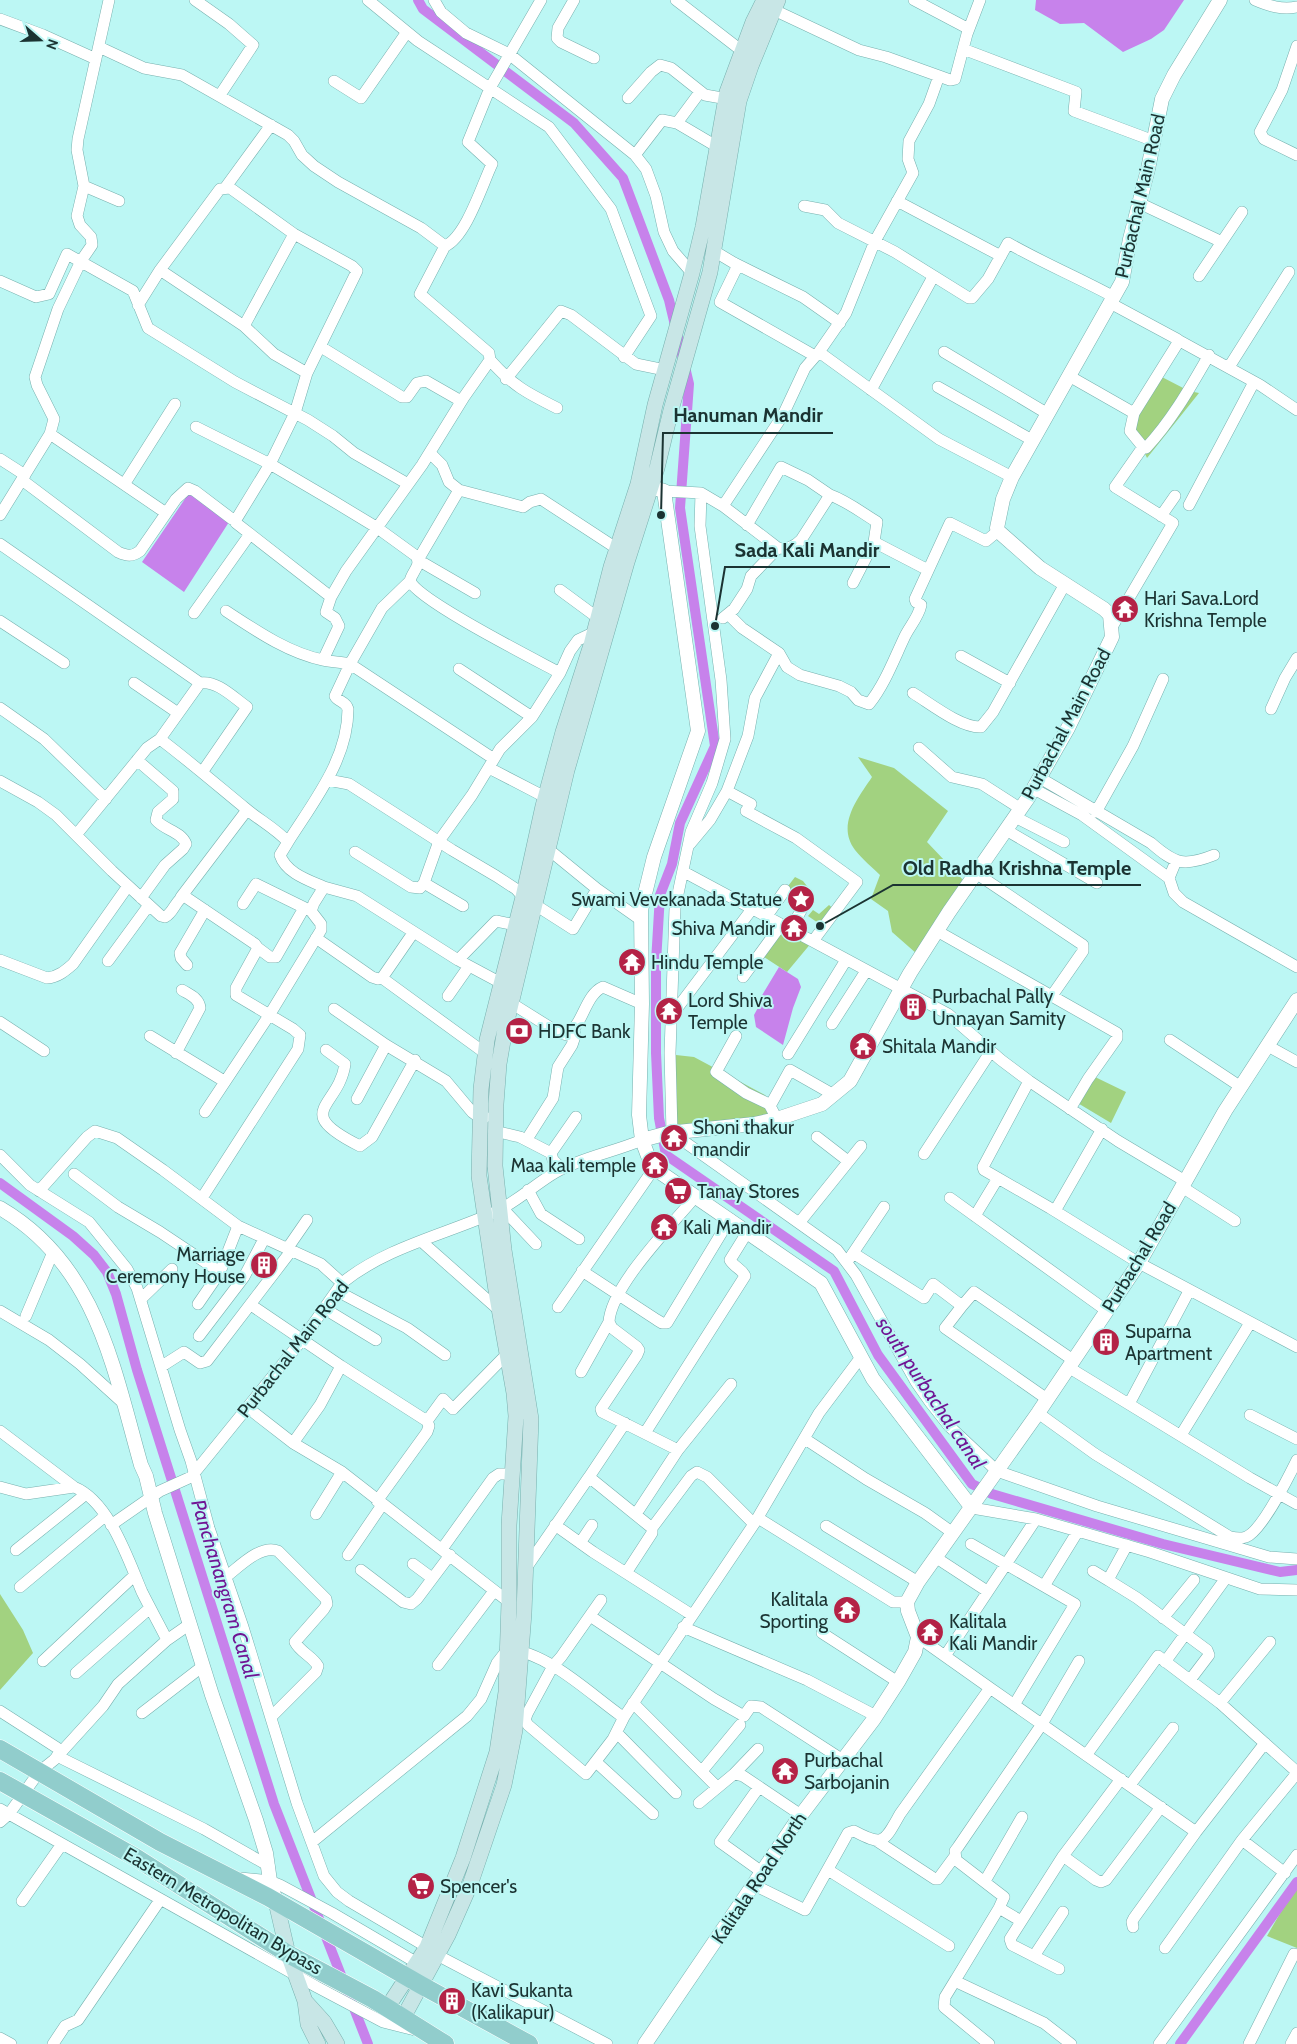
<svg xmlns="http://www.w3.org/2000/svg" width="1297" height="2044" font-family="Cabin,sans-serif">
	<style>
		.green { fill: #a2d280 }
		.water { fill: #c782eb }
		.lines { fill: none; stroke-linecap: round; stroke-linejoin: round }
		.canal { stroke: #c782eb; stroke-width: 10 }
		.minor-casing { stroke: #77b0ae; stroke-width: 12 }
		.tertiary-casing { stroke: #77b0ae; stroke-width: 15 }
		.secondary-casing { stroke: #77b0ae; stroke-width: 16 }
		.primary-casing { stroke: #fff; stroke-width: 19 }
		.minor { stroke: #fff; stroke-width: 11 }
		.tertiary { stroke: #fff; stroke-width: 14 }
		.secondary { stroke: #c8e6e6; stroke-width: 15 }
		.primary { stroke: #91cdcc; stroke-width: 18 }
		.labels { text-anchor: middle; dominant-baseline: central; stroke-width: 4; stroke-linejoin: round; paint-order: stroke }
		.street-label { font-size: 19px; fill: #1b3332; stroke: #bcf7f4 }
		.poi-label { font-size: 19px; fill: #1b3332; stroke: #bcf7f4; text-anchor: start }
		.water-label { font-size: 20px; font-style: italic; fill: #701594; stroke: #bcf7f4 }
		.leader { fill: none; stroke: #1b3332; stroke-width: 2 }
		.callout-dot { fill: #1b3332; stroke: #bcf7f4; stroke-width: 2 }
		.callout-label { font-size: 20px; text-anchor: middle; font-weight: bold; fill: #1b3332; stroke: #bcf7f4; stroke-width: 4; stroke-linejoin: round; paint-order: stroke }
	</style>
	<rect width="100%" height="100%" fill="#bcf7f4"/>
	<!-- green -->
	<path class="green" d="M1158,375L1189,391L1199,393L1147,458L1129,420Z
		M858,757L894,768L948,811L927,842L965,882L917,954L892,932L888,911L871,899L880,875C872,867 862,859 855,850C836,825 858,798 872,777Z
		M795,877L803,881L810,890L803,903L785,890Z
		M829,905L836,911L824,927L808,916L813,910L819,914Z
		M782,927L812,942L787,972L764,957Z
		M667,1054L694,1057L765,1095L773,1106L775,1115L673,1129Z
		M1093,1076L1126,1092L1111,1123L1076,1102Z
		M0,1594L23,1630L33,1653L0,1690Z
		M1297,1884V1948L1267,1936Z"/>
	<!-- water -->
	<path class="water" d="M1036,0H1184L1164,30L1151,39L1123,52L1084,23L1060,24L1035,10Z
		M189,493L229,522L184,592L142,562Z
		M779,967L798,979L801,987L793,1008L783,1045L756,1027L754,1015L760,1004L758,1002Z"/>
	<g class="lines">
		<!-- canal -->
		<path class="canal" d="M418,0L423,9L574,123L623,178L669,300L689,384L680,508L715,746L680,823L672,864L660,895L656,962V1053L659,1118L666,1155L834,1271L878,1355L972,1484L992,1494L1163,1544L1280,1572L1297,1570
			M0,1183L73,1236L94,1255L107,1272L116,1294L137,1370L274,1804L368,2044
			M1180,2044L1297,1882"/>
		<!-- minor casing -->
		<g class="minor-casing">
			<path id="minor" d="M195,0L229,24L253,45L220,95
				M368,0L418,41L549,127L611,209L651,316L624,357
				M434,0L441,12L466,33L509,54L635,155L646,169L656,196L664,232L673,251L692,273
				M574,0L558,28L557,38L561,42L594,58
				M676,0L742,51
				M914,0L969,29
				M1255,0C1269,6 1282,10 1297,7
				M774,10L859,50L886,57L950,80L955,79L967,34L980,0
				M0,19L43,35L96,59
				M1297,46L1282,90L1260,132L1264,139L1297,155
				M99,47L144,68L182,75L288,135L294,141L302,155L314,166L338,182L421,228L445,246L420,294L489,353L490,360L464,397L422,465L346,571L331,597L326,612L335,618L339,626L323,660
				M963,49L1076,92L1074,111L1154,141
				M334,81L361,98L407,32
				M628,98L651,72L660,65L671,68L705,95L733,100
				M677,123L700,92
				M635,155L662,120L677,123L716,146
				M84,186L119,201
				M225,188L271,125
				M897,201L1001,256
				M1139,203L1222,242
				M804,206L825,210L838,223L895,252L969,298H972L988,279L1008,243C1043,263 1079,278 1114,297
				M445,246C466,237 482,185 492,164L468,142L490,88L541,0
				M714,251L734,263L803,297L840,323
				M738,265L720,302L815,356
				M160,270L244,326L274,354L307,373
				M1199,276L1242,212
				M0,281L36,297L49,294L67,254L133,291L148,328L235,382L308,420L333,436L354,453L408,484
				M1110,303L1177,339L1179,341L1134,413L1130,431L1143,447L1115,487L1173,523L1112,627
				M244,326L294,234
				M1178,340L1260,385L1297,410
				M321,347L402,397H407L417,383L426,381L461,401
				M819,352L846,313L875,241L913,173L908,159L909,141L929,104L939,76
				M944,352L1048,414
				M490,360C513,386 527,393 557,408
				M1229,367L1289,272
				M1069,376L1134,413
				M506,379L561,311L571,315L636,364L665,370
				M938,387L1032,440
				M871,390L933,277
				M196,427L270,464L333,501L376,527L416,556C422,566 412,571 410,581C419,601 534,659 560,673
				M50,434L166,513
				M1143,447L1146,448C1172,420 1190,388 1209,355
				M430,453L442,465L449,482L459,490L523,507L530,502L541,499L616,548
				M0,459L25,475
				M22,480L118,552C127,556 132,557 140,551L176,499L188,488L195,491L232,519L237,518L270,464L295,413L307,373L357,271L352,266L294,234L230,188L220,189L160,270L138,305
				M125,483L175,404
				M459,490L418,560L475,593
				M664,491L701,493L700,526L721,680L725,739L712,783L691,832L675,908L670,1053L672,1133L837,1250L856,1275L916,1382L930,1402L949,1426L997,1471L1097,1506L1269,1557L1297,1559
				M701,493L723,506L778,548C788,549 794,547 801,540L830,495C847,501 862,513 877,522L874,542L928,570
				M1189,505L1254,382
				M723,506L783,415L805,368L819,352L939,439L1012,477
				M0,515L50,434L54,419L37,385L35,377L58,309L81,261L92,245L91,237L80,225L77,216L84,186L77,150L78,139L109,0
				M1161,516L1175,496
				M236,523L331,597
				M747,525L781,467L808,480L830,495
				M0,544L200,683
				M853,583L874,542
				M560,590L598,618
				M226,611C255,630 288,653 323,660C332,662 341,662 350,664L382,608L410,581
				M194,613L250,534
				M728,614L742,628L779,653L755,698L748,736L727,791L751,804L746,811L796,838L857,882L813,941
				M723,618L734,609L747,589L751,576L778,548
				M0,621L64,663
				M779,653L787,667L800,675L839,686L851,692L858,700L869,704C885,684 894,659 905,636C910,626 919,616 921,605L916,602L915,599L950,523L986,541L998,531
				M961,656L1010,683
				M459,669L532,717
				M134,683L178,713
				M913,693C931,704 961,728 981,727L993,712L1065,584
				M0,708L44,739L106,799
				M1271,709L1285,678L1297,658
				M160,739L200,683C217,680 234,698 247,707L203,771
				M919,748L952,777L982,784L1021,809
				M137,760L173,791V799L158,812L156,820C164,830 181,831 186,844L183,849L165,865L141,898
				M489,768L545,797
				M1040,778L1151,843C1175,864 1184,867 1214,855
				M328,780L349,784L452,850L496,876L516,889L523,897L573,929L597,889L641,920
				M0,781L38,802L56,815L112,871L161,916L165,917C174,912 175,901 184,896L255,944L258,948L236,988V995L293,1029L300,1035L298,1049L202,1198
				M1034,789L1082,815L1169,878
				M1096,812L1133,746L1163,679
				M1015,817L1064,842
				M1006,830L1097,883
				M76,835L147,748L160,739C189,761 217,785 245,808C259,820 275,828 288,842L280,855C286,873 308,880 324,887
				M288,842C314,801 348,759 348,709C346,701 338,702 335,696L350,664L494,759
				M690,844L710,820L727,791
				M548,849L597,889
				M355,852L411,887L420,888L424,883L439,841L472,795L500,749L532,717L560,673L570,651L578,640L595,632
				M1176,861L1169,878L1174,893L1183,902L1297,967
				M684,872L948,1014L1001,1060L1029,1081L1118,1141L1185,1181
				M977,874L1083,945V951L1051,997
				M424,883L463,906
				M181,897L247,810
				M243,904L256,884L311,911
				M766,917L785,890
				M790,930L803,907V903
				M937,931L1117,1033V1038L1088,1079L1070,1109
				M316,938L372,977L378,979L382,978L413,933
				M258,948L270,957H276L304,908
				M0,960L47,978C58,977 65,971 73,964L128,886
				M458,960L496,921L516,925
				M108,961L149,905
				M187,965L181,958L180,953L205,910
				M743,977L781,925
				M382,978L485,1053
				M448,996L469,966
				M511,1003L559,1033L567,1035C584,1023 585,995 603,987L642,1004
				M334,1009L386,1045L446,1081L472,1112L479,1117H485
				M672,1015L752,909
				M0,1022L44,1051
				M832,1024L866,971
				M150,1036L224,1081
				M736,1036L716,1072L746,1093L769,1104L777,1119
				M1170,1040L1241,1087
				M1268,1046L1297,1062
				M326,1050L345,1064C339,1108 290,1111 360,1146L372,1137L415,1060
				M176,1053L200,1008C199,998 190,995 182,990
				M788,1054L846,960
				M1029,1081L983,1167L984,1170L1050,1208L1139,1263L1297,1347
				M357,1099L386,1045
				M770,1106L790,1070L834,1095
				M205,1112L270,1014L321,930V924L311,911L314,903L324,887L357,896L458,960L501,983
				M494,1131L520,1137L551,1153
				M817,1137L848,1161
				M527,1139L553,1098L558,1067L572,1045L575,1036L574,1030
				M924,1154L991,1051
				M0,1155L30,1185L89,1222L127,1269L137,1288L180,1430L191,1461L209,1528L243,1627L297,1803L324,1876L337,1892L349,1901L427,1947L437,1955L607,2044
				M562,1169L553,1160L551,1153L576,1117
				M74,1174L118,1207L160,1232L220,1272
				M1182,1187L1235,1221
				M528,1190L541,1214L579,1239
				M39,1191L87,1137L95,1131L117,1138L163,1170L238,1226L321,1264L342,1283
				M695,1197C671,1226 611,1286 609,1322L612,1328L637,1347L639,1350L637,1355L601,1409L602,1412L678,1450L731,1384
				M950,1198L1107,1311
				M502,1208L536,1244
				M1055,1211L1102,1129
				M975,1216L998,1178
				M799,1223L861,1146
				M421,1241L500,1311
				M287,1249L307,1220
				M853,1253L924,1298L933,1284L962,1306L945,1328L1047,1399
				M849,1259L884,1207
				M582,1271L657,1320L662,1323H667L730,1219
				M337,1291L407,1328L445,1355
				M141,1299L172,1269
				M198,1304L220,1272L238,1226
				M251,1305L341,1366L427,1421L429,1426L427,1432L377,1501
				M962,1306L974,1292L1073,1360
				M558,1307L655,1167
				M325,1309L376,1340
				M0,1311L49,1340L80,1364L122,1402
				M26,1316L53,1252
				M199,1336L244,1277L264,1239
				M162,1366L184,1352L200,1363L207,1361L291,1251
				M1068,1367L1250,1478L1297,1504
				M581,1372L609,1322
				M1129,1404L1189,1291
				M248,1408L293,1443L342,1472L509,1602
				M1038,1413L1095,1454L1230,1537C1235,1538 1241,1539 1246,1537C1262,1531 1289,1476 1297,1460
				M1250,1415L1297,1439
				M427,1421L443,1399L453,1409L507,1354
				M625,1423L589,1477L652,1528V1533L626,1573
				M0,1431L74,1487C109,1501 128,1559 142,1592C150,1608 159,1624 167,1640
				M645,1433L745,1276C742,1269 734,1267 730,1260L748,1231
				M1181,1435L1250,1323
				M805,1439L866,1479L925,1513L953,1533
				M293,1443L320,1405L341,1366
				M0,1487L26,1494L74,1487
				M972,1508L1036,1519L1150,1552L1260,1589L1297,1590
				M316,1514L342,1472
				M636,1514L678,1450
				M758,1518L893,1602H907
				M111,1525L160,1491L191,1477L302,1340L342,1283C385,1248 443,1235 493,1213C516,1203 535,1184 556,1172C583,1157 614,1152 642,1140
				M555,1525L593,1552L692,1615
				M826,1526L918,1582
				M652,1528L691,1476L697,1472L707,1477L754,1524
				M580,1543L592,1525
				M971,1544L1075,1604L1014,1705
				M1127,1545L1108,1580L1137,1598L1207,1650L1209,1655L1190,1680
				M442,1549L493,1478L499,1474H513
				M16,1550L86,1494
				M348,1555L382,1505
				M935,1557L987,1591
				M413,1564L432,1578
				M526,1568L589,1477
				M361,1570L403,1602L411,1604L417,1599L450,1555
				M1093,1571L1108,1580
				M227,1576C240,1566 261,1544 278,1551L326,1599L327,1604L324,1609L295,1642C300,1652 312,1656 318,1666L316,1672L271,1717
				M1044,1586L1078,1531
				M20,1587L105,1516
				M601,1600L561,1657L553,1666L527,1714L525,1720L528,1725L586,1774L613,1739L624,1717L754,1524L819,1413L861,1357
				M590,1616L714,1699L744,1716L751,1706L761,1707L843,1760
				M1163,1618L1194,1580
				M683,1627L807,1680L876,1716
				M822,1633L898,1682
				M945,1656L1036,1519
				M43,1661L135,1575
				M1165,1662L1226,1578
				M438,1665L494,1591
				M76,1673L150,1608
				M990,1688L1196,1832
				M633,1703L717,1787
				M1220,1703L1270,1642
				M0,1711L62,1751
				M142,1713L203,1666
				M617,1733L676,1793
				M1087,1754L1158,1656L1220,1703L1297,1772
				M57,1756L204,1829L269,1866
				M596,1762L653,1814
				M702,1771L740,1725
				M734,1774L758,1749
				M1121,1779L1063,1856L1096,1880L1101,1882L1106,1880L1161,1807
				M1130,1785L1173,1728
				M759,1787L720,1842L762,1872
				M699,1803L734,1774L743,1776L801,1815
				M0,1809L317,1987L383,2022L415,2030
				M0,1822L9,1814L39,1772L54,1760L103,1706L118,1684L167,1640L190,1624
				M1242,1840L1285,1873
				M877,1841L935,1879H938L955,1856
				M312,1842L467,1716L481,1699L497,1663L508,1649C548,1653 588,1692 620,1715L624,1717
				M828,1870L949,1946
				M240,1878L270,1881L280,1885L332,1913L424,1967
				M985,1881L1022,1817
				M754,1885L805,1910L848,1833L854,1831C884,1847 884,1842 900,1814L990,1688L918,1637
				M22,1901L62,1844
				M999,1908L1021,1921
				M1133,1927L1132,1922L1134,1918L1196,1832L1265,1743
				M1165,1948L1242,1840L1297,1773
				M1034,1956L1063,1912
				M1059,1969L1012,1945L1010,1939L1063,1856
				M956,1979L945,1997L944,2007L989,2044
				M0,2038L11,2044
				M53,2044L65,2026L78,2020L160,1900
				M1071,2044L1044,2023L959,1983L956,1979L999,1908L1004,1897L956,1860L955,1851L958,1847L1042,1724L1079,1661
				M1159,2044L1297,1855
				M1249,2044L1294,1954L1297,1955
				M1291,2044L1297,2033"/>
		</g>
		<!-- tertiary casing -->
		<g class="tertiary-casing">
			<path id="tertiary" d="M651,487L664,491L698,731L654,857L641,910L642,1004L639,1115L642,1140L648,1156L661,1173L821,1283L873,1379L972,1508
				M642,1140L668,1133L754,1124L777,1119L822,1104L850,1081L910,973L949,912L1028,798L1068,728L1112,637L1110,615L1104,609L1040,568L998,531L997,528L1003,499L1012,477L1122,282L1130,239L1148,169L1162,99L1174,75L1220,0
				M0,1208C96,1264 113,1366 141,1465L146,1476L155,1513L212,1695L256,1820L266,1853L270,1881L276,1902
				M645,2044L798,1819L874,1719L898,1682L915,1652L918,1637L908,1611L907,1602L918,1582L1038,1413L1139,1263L1225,1111L1297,1000"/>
		</g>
		<!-- secondary casing -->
		<g class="secondary-casing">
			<path id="secondary" d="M276,1902L288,1954L305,2001L308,2024L318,2044
				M305,2001L324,2022L337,2044
				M387,2008L427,1947L463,1858L497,1752L506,1692L509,1602V1525L516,1416L514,1393L497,1297L479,1176L481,1089L487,1040L523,897L543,806L563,732L591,645L611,567L638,484L655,405L692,273L703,227L727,92L753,22L764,0
				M403,2018L448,1935L470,1885L504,1785L515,1730L524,1613L531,1419L504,1250L495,1166L496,1104L499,1064L505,1029L567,770L627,562L657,468L671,410L710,272L739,101L751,66L778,0"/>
		</g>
		<!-- primary casing -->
		<g class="primary-casing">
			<path id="primary" d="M0,1749L160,1842L268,1897L421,1985L529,2044
				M0,1781L135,1857L288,1954L373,1999L445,2044"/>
		</g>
		<!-- minor -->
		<use href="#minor" class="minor"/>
		<!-- tertiary -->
		<use href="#tertiary" class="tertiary"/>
		<!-- secondary -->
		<use href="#secondary" class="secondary"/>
		<!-- primary -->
		<use href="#primary" class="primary"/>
	</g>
	<!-- icons -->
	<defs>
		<g id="temple-disc" transform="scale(1.4375)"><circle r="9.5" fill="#b42246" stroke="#bcf7f4"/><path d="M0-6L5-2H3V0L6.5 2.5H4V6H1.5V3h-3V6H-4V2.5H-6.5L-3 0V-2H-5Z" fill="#fff"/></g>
		<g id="sight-disc" transform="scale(1.4375)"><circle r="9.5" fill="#b42246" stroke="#bcf7f4"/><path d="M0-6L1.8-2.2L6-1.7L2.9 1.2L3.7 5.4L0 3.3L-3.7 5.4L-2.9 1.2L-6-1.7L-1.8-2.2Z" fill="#fff"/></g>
		<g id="building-disc" transform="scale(1.4375)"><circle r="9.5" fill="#b42246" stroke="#bcf7f4"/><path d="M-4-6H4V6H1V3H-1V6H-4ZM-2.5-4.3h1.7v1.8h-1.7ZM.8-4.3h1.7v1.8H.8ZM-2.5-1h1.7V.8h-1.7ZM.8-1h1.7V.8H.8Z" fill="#fff"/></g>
		<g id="bank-disc" transform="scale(1.4375)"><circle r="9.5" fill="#b42246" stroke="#bcf7f4"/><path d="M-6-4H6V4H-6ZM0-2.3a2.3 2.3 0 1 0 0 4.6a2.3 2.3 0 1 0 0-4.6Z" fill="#fff"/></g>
		<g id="supermarket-disc" transform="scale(1.4375)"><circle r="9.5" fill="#b42246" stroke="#bcf7f4"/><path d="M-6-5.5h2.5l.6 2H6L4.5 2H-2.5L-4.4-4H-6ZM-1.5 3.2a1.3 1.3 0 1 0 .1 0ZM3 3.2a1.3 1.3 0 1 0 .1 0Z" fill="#fff"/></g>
	</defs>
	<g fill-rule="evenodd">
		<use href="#temple-disc" x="1125" y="609"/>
		<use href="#sight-disc" x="801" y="899"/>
		<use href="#temple-disc" x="794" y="928"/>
		<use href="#temple-disc" x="632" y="962"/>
		<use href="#building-disc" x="913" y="1007"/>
		<use href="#temple-disc" x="669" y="1011"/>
		<use href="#bank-disc" x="519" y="1031"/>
		<use href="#temple-disc" x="863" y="1046"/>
		<use href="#temple-disc" x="674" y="1138"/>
		<use href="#temple-disc" x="655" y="1165"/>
		<use href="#supermarket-disc" x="678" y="1191"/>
		<use href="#temple-disc" x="664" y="1227"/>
		<use href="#building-disc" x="264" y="1265"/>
		<use href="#building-disc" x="1106" y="1342"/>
		<use href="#temple-disc" x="847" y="1610"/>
		<use href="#temple-disc" x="930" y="1632"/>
		<use href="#temple-disc" x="785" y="1771"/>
		<use href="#supermarket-disc" x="421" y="1886"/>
		<use href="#building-disc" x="452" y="2001"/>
	</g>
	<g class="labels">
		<!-- street labels -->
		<g class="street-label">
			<text transform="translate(1140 196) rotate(-77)">Purbachal Main Road</text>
			<text transform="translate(1066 724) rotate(-62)">Purbachal Main Road</text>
			<text transform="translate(1139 1257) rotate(-59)">Purbachal Road</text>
			<text transform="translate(293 1349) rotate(-52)">Purbachal Main Road</text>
			<text transform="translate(759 1878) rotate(-56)">Kalitala Road North</text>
			<text transform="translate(223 1911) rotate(31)">Eastern Metropolitan Bypass</text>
		</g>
		<!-- poi labels -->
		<g class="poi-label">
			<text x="1144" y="598">Hari Sava.Lord<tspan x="1144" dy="22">Krishna Temple</tspan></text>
			<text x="782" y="899" text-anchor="end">Swami Vevekanada Statue</text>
			<text x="775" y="928" text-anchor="end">Shiva Mandir</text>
			<text x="651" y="962">Hindu Temple</text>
			<text x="932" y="996">Purbachal Pally<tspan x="932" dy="22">Unnayan Samity</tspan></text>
			<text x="688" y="1000">Lord Shiva<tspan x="688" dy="22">Temple</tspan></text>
			<text x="538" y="1031">HDFC Bank</text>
			<text x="882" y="1046">Shitala Mandir</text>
			<text x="693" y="1127">Shoni thakur<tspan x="693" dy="22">mandir</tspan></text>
			<text x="636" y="1165" text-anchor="end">Maa kali temple</text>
			<text x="697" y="1191">Tanay Stores</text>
			<text x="683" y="1227">Kali Mandir</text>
			<text x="245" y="1254" text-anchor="end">Marriage<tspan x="245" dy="22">Ceremony House</tspan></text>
			<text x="1125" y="1331">Suparna<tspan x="1125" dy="22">Apartment</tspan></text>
			<text x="828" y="1599" text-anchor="end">Kalitala<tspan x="828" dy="22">Sporting</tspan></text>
			<text x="949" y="1621">Kalitala<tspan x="949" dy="22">Kali Mandir</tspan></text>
			<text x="804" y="1760">Purbachal<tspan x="804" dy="22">Sarbojanin</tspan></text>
			<text x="440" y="1886">Spencer's</text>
			<text x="471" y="1990">Kavi Sukanta<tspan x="471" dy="22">(Kalikapur)</tspan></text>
		</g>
		<!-- water labels -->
		<g class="water-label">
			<text transform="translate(931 1393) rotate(56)">south purbachal canal</text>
			<text transform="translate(225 1589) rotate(73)">Panchanangram Canal</text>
		</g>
	</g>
	<!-- callouts -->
	<path class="leader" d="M661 515L663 433H833M715 626L725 567H890M820 926L893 885H1141"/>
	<g class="callout-dot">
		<circle cx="661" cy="515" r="5"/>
		<circle cx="715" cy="626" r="5"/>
		<circle cx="820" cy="926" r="5"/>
	</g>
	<g class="callout-label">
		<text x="748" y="422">Hanuman Mandir</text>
		<text x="807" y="557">Sada Kali Mandir</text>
		<text x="1017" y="875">Old Radha Krishna Temple</text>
	</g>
	<!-- north arrow -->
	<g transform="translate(40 40) rotate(110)" stroke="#bcf7f4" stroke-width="4" paint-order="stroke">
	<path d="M0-4L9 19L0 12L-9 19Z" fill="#1b3332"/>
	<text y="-8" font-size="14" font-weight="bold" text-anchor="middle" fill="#1b3332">N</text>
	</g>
</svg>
